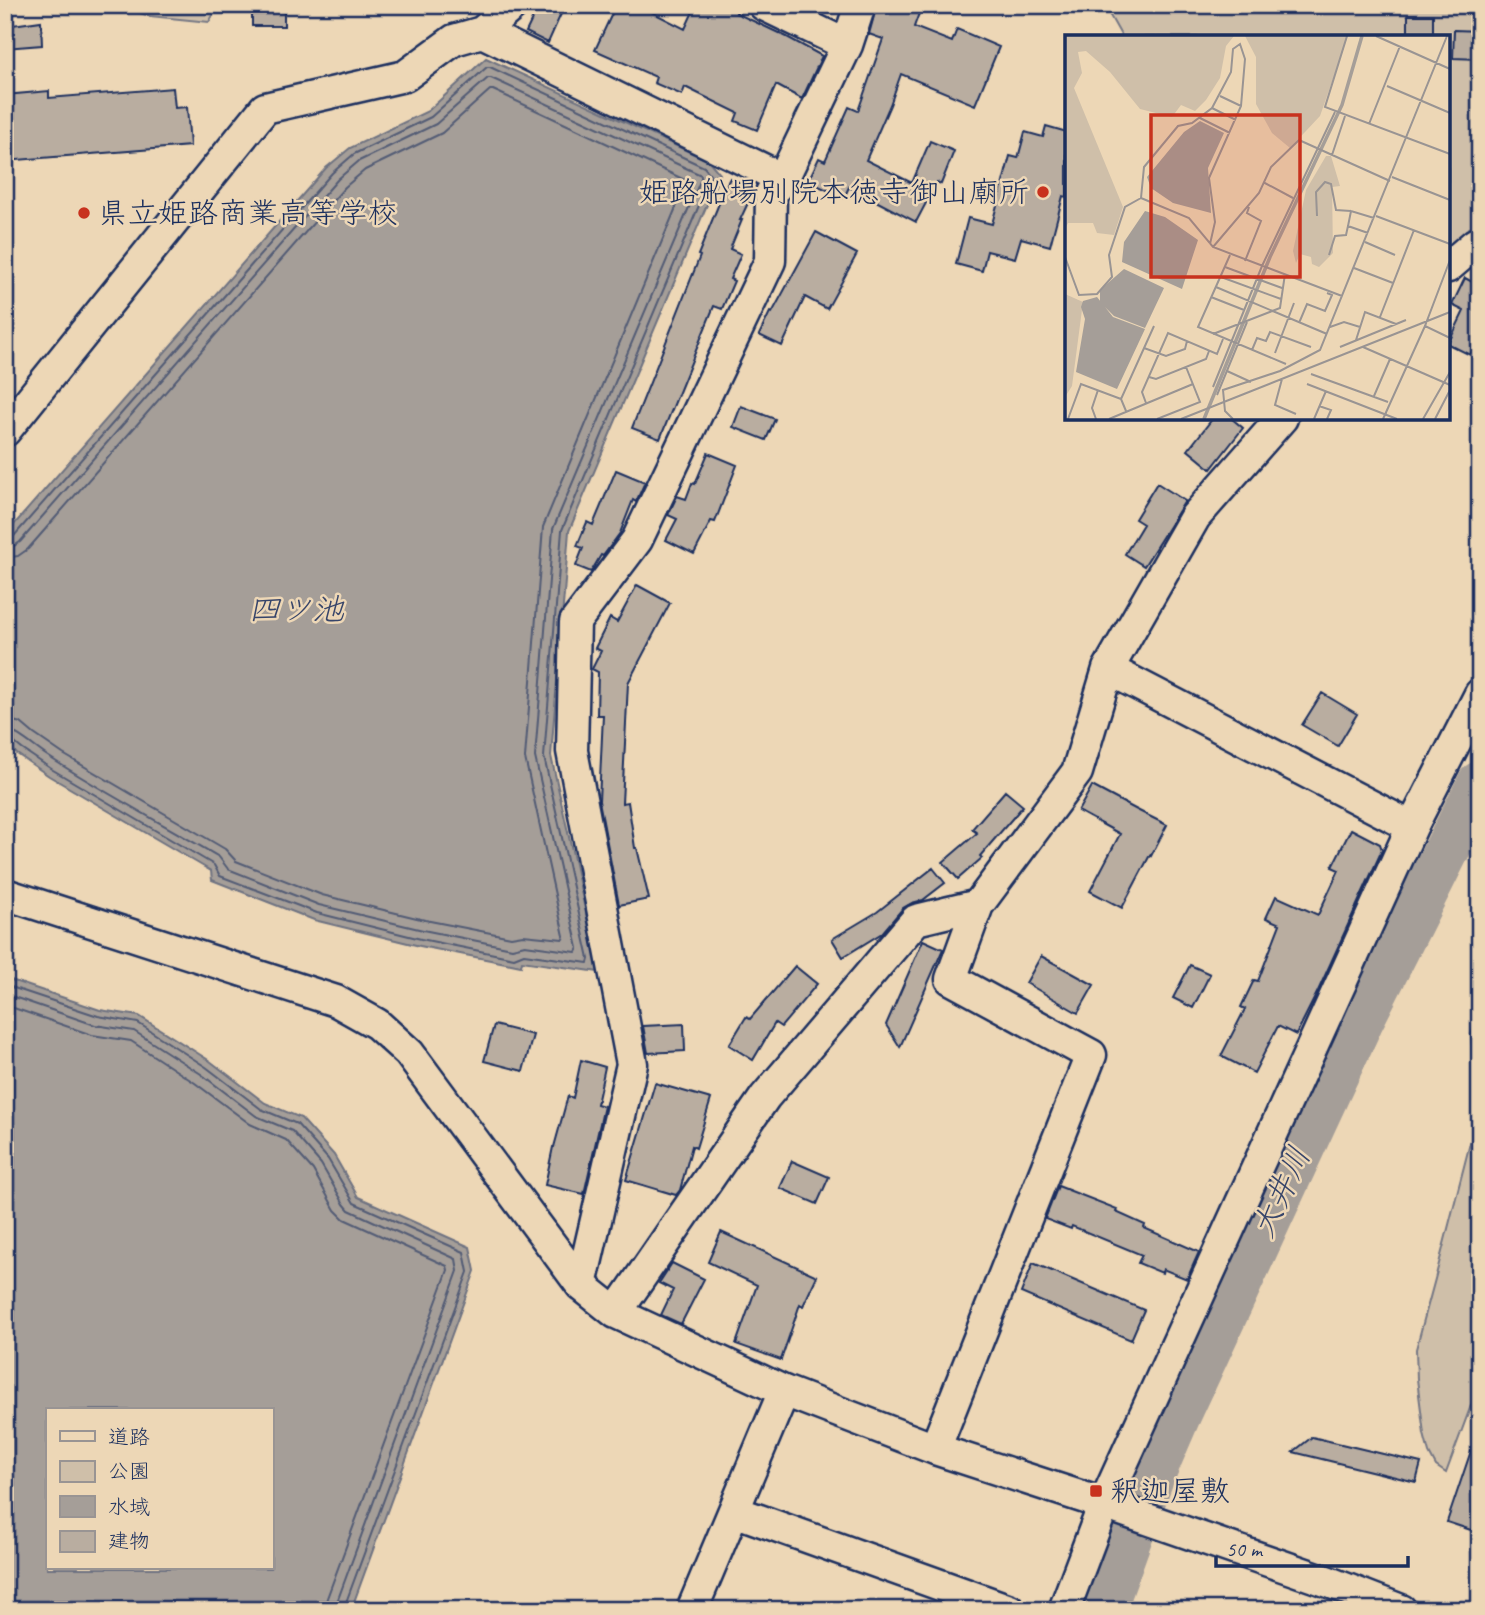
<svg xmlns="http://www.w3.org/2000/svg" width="1485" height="1615" font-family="Caveat,'Klee One',sans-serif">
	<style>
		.green { fill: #cfbfa9; stroke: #757784; stroke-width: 2 }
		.water { fill: #a59e98; stroke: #6e7281; stroke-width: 2; fill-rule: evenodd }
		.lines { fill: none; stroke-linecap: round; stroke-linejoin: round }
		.shore { stroke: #525b75; stroke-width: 2 }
		.river { stroke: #a59e98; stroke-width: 46 }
		.building { fill: #b9ada0; stroke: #1b2f5e; stroke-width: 2 }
		.minor-casing { stroke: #1b2f5e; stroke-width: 35 }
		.minor { stroke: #edd7b6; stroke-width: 30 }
		.poi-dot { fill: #c8321e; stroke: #edd7b6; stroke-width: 2.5 }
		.labels { text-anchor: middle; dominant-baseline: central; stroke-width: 5; stroke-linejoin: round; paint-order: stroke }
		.poi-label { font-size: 30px; fill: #1b2f5e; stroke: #edd7b6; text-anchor: start }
		.water-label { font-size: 32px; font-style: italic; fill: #37456a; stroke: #edd7b6 }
		.inset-river { fill: none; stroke: #a59e98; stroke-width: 3.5 }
		.inset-road { fill: none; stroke: #999493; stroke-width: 2 }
		.view { fill: #c8321e; fill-opacity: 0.15; stroke: #c8321e; stroke-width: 3.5 }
		.inset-edge { fill: none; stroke: #1b2f5e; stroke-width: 3.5 }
	</style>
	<rect width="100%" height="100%" fill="#edd7b6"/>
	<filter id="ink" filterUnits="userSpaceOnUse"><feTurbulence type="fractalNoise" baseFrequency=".0143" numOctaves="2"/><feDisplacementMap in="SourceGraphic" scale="14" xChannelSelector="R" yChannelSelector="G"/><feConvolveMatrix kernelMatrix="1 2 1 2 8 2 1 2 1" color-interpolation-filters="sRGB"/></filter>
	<g filter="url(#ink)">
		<!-- green -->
		<path class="green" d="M113,5H219L209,22L150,16Z
			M1104,5H1480V249L1448,275V37H1122Z
			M1480,1010V1381L1446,1473L1436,1466L1429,1453L1424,1434L1417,1379L1416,1349L1435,1279L1478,1112L1471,1035Z"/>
		<!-- water -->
		<path class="water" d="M486,58L709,161L720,174L569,531L551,756L599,972L522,961L521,966L420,946L314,920L212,880L211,871L49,776L17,754L5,743V535L326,168L350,148L428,111Z
			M5,978L100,1010L139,1016L210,1061L265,1103L301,1118L334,1155L358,1197L470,1247L475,1271L351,1610H17L5,1604ZM47,1410H271V1568H47Z"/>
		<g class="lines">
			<!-- shore -->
			<path class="shore" d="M5,539L14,536L332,173L354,154L431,117L487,67H490L704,167L710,174L711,177L562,530L544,757L589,959L588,963L524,954L514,958L421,939L317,913L220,876L214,865L53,770L22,749L11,740L5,739
				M5,548L14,546L20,542L338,179L359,161L436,124L488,78H491L701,175V179L553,529L535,757L578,948L576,952L525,945L512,948L423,930L319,905L228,869L219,857C162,823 102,792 46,755C35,748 17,731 5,730
				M5,558L18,556L28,549L345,187L365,170L442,133L490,90H493L687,181L543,527L525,758L564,936L563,939L523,935L511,937L425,920L322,895L236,861L225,849L63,754L34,734L21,723L5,719
				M5,985L98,1016L138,1023L206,1067L261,1109L297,1124L328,1159L354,1203L464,1252L468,1272L345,1605V1610
				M5,994L95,1025L134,1031L201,1074L256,1116L292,1131L321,1164L344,1204L349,1210L456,1259L458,1271L337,1602L336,1610
				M5,1005L92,1035L131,1041L195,1083L250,1124L286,1140L313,1170L335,1210L344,1219L447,1266L448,1270L327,1598L325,1610"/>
			<!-- river -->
			<path class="river" d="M1103,1610L1150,1480L1178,1415L1360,1022L1480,784"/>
		</g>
		<!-- building -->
		<path class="building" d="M252,5H284V26H252Z
			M539,5H565L548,43L526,32Z
			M616,5H638L685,29L696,5H740L736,13L787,37L822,56L802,99L776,85L757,130L735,121L738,113L685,87L682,95L654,83L656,77L595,50Z
			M877,5H922L914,27L952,42L957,29L999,47L975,105L901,74L890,105L866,160L912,183L930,141L954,151L941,184L937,182L916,222L849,187L844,198L808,181L819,158L825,161L849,107L858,111L883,39L869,34Z
			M1408,15H1433V37H1408Z
			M41,21L42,45L5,48V26Z
			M1454,30L1480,31V59L1453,58Z
			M173,88L175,108L187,107L190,146L5,161V95L49,91V98Z
			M1046,126L1067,132V197L1063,196L1050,246L1021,238L1015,258L987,251L982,271L956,264L968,218L992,224L1010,156L1018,158L1025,132L1043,137Z
			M730,178L754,190L740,220H742L730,249L741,254L730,279L734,281L722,309L714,306L660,439L632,428L700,256L698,255L720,201L718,200Z
			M816,232L857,254L827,309L805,297L782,346L759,335L770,312L772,313Z
			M1465,278L1478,285L1480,280V335L1470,355L1448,344L1464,311L1452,305Z
			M741,406L775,419L766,440L733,427Z
			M1213,418H1231L1243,428L1211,469L1188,450Z
			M708,453L737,465L715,522L711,521L694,554L666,540L677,519L668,515L677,496L686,499L692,483L695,484Z
			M616,470L645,482L636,502L633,500L620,533L603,556L601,555L591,572L576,566L583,548L577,546L587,522L593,525Z
			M1157,483L1185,501L1144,566L1125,554L1143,524L1135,519Z
			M637,585L670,603L628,683L622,803L628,802L635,848H637L649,899L619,905L599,801L603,715H597L598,672L592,669L601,651L595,648L610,618L617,622Z
			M1322,693L1357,714L1338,746L1302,725Z
			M1092,786L1137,810L1167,825L1151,856L1150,855L1122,908L1090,891L1120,834L1078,811Z
			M1005,791L1023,806L980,856L982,858L958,879L943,862L977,833L972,829Z
			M1351,829L1380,844L1382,850L1318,991L1296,1035L1278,1026L1254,1073L1221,1056L1245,1009L1241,1007L1254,980L1258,981L1280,924L1266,918L1276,896L1318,915L1339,870L1332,867Z
			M933,868L945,883L923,900L912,903L903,908L882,933L843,957L832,939L877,912Z
			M923,940L943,949L900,1047L886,1025Z
			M1041,956L1094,985L1078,1013L1026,983Z
			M1190,965L1210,974L1193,1008L1173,998Z
			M795,966L817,984L781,1027L775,1023L753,1060L729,1045L746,1017L750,1019Z
			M684,1024L685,1051L648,1053L643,1026Z
			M494,1025L533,1035L523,1071L484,1061Z
			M581,1060L605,1067L597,1104L604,1106L584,1194L545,1185L553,1147H554L568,1096L573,1098Z
			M655,1083L711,1099L696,1148L692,1146L680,1190L676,1195L626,1180Z
			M792,1161L829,1177L817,1204L780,1188Z
			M1058,1186L1117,1209L1116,1212L1145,1225L1144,1228L1199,1252L1187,1279L1163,1269L1162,1273L1138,1263L1142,1255L1072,1226L1071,1229L1045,1219Z
			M721,1232L817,1276L803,1306L800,1304L781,1360L736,1344L757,1285L708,1262Z
			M672,1263L704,1279L681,1324L661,1315L673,1290L659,1283Z
			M1033,1263L1144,1310L1131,1340L1021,1293Z
			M1476,1436H1480V1533L1447,1522Z
			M1312,1437L1421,1463L1416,1482L1293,1452Z"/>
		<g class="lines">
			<!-- minor casing -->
			<g class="minor-casing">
				<path id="minor" d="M764,5L847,45
					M482,32L783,179
					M1448,267L1475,244L1480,247
					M5,431L265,108L405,76L454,40L482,32L513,5
					M1108,669L1412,827
					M5,894L336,1001L377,1024L409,1053L581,1285L616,1313L784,1391L935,1449L1104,1504L1329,1582L1401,1610
					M581,1285L632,1064L572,751L575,622L637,540L770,261L771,193L783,179L847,45L860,5
					M616,1313L765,1097L916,920L978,905L1077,772L1108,669L1195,517L1282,418
					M935,1449L1091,1055L951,979L978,905
					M734,1511L1010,1610
					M692,1610L784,1391
					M1064,1610L1104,1504L1412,827L1480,694"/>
			</g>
			<!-- minor -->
			<use href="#minor" class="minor"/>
		</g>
	</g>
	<!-- markers -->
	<g class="poi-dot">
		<circle cx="1043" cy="192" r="7"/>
		<circle cx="84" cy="213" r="7"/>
		<rect x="1089" y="1484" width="14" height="14" rx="3.5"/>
	</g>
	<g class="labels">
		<!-- poi labels -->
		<g class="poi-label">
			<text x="1029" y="192" text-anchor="end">姫路船場別院本徳寺御山廟所</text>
			<text x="98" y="213">県立姫路商業高等学校</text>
			<text x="1110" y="1491">釈迦屋敷</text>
		</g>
		<!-- water labels -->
		<g class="water-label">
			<text x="296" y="609">四ツ池</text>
			<text transform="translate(1281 1192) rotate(-65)">大井川</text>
		</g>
	</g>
	<!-- overview -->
	<g transform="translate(1065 35)">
		<rect width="385" height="385" fill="#edd7b6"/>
		<path d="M0,1H169L161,11L155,43L141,65L130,76L116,70L107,82L75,74L45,37L21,16L13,17L17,38L9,53L58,172L49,200L32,198L28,188H3L0,194ZM180,1H283L255,81L225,113L207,98L191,69V22ZM261,121H266L275,151L267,152L268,218L254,232L247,229L246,222L235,219L231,228L228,216L241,155ZM0,259L18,267L7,351L0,362Z" fill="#cfbfa9"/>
		<path d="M135,86L159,98L143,133L146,178L108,168L86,153L82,142L119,97ZM80,176L100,182L133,205L117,254L57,227L59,207ZM59,234L99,253L80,293L49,281L35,267V255ZM32,262L48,282L80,294L52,354L11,337L20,284L16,272L18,266Z" fill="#a59e98"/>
		<path class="inset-river" d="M139,384L205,222L277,70L297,1"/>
		<path class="inset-road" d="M282,1L260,72L385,119M311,1L385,34M322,51L385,78M155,61L176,71M147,73L171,85M135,83L165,98M304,89L335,11M267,120L280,81M327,142L385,165M198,147L228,163M76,163L79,132L113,91L127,88L147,73L166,37L168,14L175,9L180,24L176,71L144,143L150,187L145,209M76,163L124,183L148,212L277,261M252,181L251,157L260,147L266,149L271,175L286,176M311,181L385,209M303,198L283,191L286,176L309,183M300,207L330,220M148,212L194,158L206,132L234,105L325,146M165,220L133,292L221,329M264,220L270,201L281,200L283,191M0,222L14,260L32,259L47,242L44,220L60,172L76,163M385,225L360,291L385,303M180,226L196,186L182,178L184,172M160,232L217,253M289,233L328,248M156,242L216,264M151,252L262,299M146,262L179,275M315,282L349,195M234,288L242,269L260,276L267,260L262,258M265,292L279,287L295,292M148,299L215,273L220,239M291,305L300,277L331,289M275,312L341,285M298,312L385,350M79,313L101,321L120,314L122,306M187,315L192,303L201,306L205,297L246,312M210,318L229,268M162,336L186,347M246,339L323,367M84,342L91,344L141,324L144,316M217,344L210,370L231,379M242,349L332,384M148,352L197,231L270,77M152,360L182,287M309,361L325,324M81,368L77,357L103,298L152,319L158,304M254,371L266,375L262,384M61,376L56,364L89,291M3,384L16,349L56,364M31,384L27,373L33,355M44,384L128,349M92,384L135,367L121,332M116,384L385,277M168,384L160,376L158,355L215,336L255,315L382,1M249,384L261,356M318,384L360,291M358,384L385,337M370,384L385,355"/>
		<path class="view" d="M86,80H235V242H86Z"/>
		<rect width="385" height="385" class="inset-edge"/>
	</g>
	<!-- margin -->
	<rect width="1485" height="1615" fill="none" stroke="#edd7b6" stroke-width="28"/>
	<rect x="14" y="14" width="1457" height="1587" fill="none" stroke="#1b2f5e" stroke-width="2.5" filter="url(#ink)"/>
	<!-- legend -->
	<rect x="46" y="1408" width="228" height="161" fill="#edd7b6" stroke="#999493" stroke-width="2"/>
	<rect x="60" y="1431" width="35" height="10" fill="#edd7b6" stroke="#999493" stroke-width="2"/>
	<text x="108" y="1444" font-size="21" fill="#1b2f5e">道路</text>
	<rect x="60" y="1461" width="35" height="21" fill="#cfbfa9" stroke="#999493" stroke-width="2"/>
	<text x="108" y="1478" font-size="21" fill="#1b2f5e">公園</text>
	<rect x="60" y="1496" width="35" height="21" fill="#a59e98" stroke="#999493" stroke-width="2"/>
	<text x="108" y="1514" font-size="21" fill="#1b2f5e">水域</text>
	<rect x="60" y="1531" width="35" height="21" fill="#b9ada0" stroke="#999493" stroke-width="2"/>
	<text x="108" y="1548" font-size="21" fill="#1b2f5e">建物</text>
	<!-- scale -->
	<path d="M1216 1556v10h192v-10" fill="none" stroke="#1b2f5e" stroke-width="3.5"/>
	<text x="1226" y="1556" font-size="21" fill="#1b2f5e" stroke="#edd7b6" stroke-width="5" paint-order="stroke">50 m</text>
</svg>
